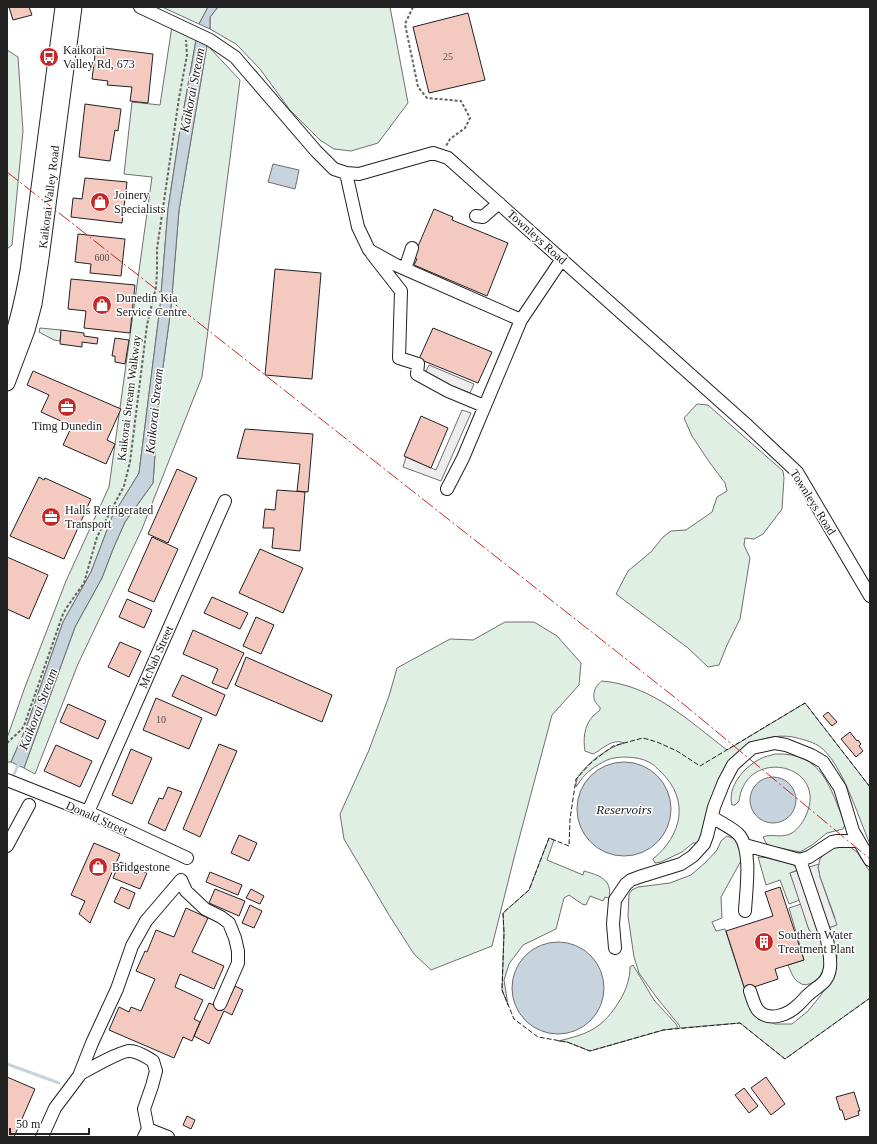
<svg xmlns="http://www.w3.org/2000/svg" width="877" height="1144" font-family="'Times New Roman',serif">
	<style>
		.green { fill: #e0efe3; stroke: #6f6f6f }
		.parking { fill: #ededed; stroke: #6f6f6f }
		.water { fill: #c7d3dd; stroke: #6f6f6f }
		.lines { fill: none; stroke-linecap: round; stroke-linejoin: round }
		.stream { stroke: #c7d3dd; stroke-width: 3 }
		.building { fill: #f3c9c0; stroke: #222 }
		.minor-casing { stroke: #222; stroke-width: 14 }
		.major-casing { stroke: #222; stroke-width: 17 }
		.path { stroke: #646464; stroke-width: 2; stroke-dasharray: 3 2; stroke-linecap: butt }
		.minor { stroke: #fff; stroke-width: 12 }
		.major { stroke: #fff; stroke-width: 15 }
		.fence { stroke: #222; stroke-width: 1; stroke-dasharray: 5 2; stroke-linecap: butt }
		.power { stroke: #c62828; stroke-width: 1; stroke-dasharray: 14 3 2 3; stroke-linecap: butt }
		.labels { text-anchor: middle; dominant-baseline: central; stroke-width: 3; stroke-linejoin: round; paint-order: stroke }
		.number-label { font-size: 10px; fill: #564c4a }
		.poi-label { font-size: 12px; fill: #222; stroke: #fff; text-anchor: start }
		.street-label { font-size: 12px; fill: #222; stroke: #fff }
		.water-label { font-size: 13px; font-style: italic; fill: #222; stroke: #fff }
	</style>
	<rect width="100%" height="100%" fill="#fff"/>
	<!-- green -->
	<path class="green" d="M162,7H208L199,24Z
		M218,7H390L408,103L378,143L351,151L334,149L320,140L290,110L260,69L236,44L210,29V17Z
		M172,26L196,40L180,130L168,209L160,307L139,473L112,517L91,572L63,622L26,728L11,762H7V738L25,687L66,581L109,487L152,177L124,174L132,102L160,105Z
		M207,45L240,80L202,377L142,529L78,664L35,774L24,768L75,627L102,578L113,549L125,522L153,483L159,396L171,308L179,210Z
		M7,50L18,57L23,131L12,245L7,249Z
		M40,328L61,330L60,341L54,340L39,332Z
		M697,404L708,405L783,471L784,478L782,509L763,534L754,539L745,538L744,545L750,558L740,619L727,645L719,665L708,667L688,648L616,594L628,571L651,552L663,537L671,531L686,530L712,512L717,497L727,491L725,483L710,463L692,436L684,418Z
		M505,622H534L557,636L581,663L579,685L552,715L515,854L492,946L431,970L414,954L389,915L344,839L340,814L369,750L389,696L397,668L450,639L473,640Z
		M602,681C652,685 689,721 727,750L805,703L870,787V844C858,817 842,762 819,746C811,741 801,739 793,737C775,734 760,739 745,747L700,843H693L682,852L661,862L655,863L653,859C682,835 690,800 661,772C658,770 656,766 652,764C642,757 626,756 614,758C606,759 590,769 585,775C582,778 579,783 576,787C576,784 576,780 578,777C587,763 608,747 624,743C612,738 603,749 593,754L585,751C583,739 584,726 593,716C595,714 598,712 600,710V707C590,700 593,687 602,681Z
		M775,754C823,752 830,788 845,824L843,829L827,833L812,845L800,852L770,846L766,843L763,837C772,833 781,839 792,833C799,828 804,821 807,813C827,764 746,746 739,801L735,805H732C727,787 744,767 760,759C765,756 770,756 775,754Z
		M727,836L737,840L741,847L742,859L721,897L722,918L712,922L716,931L725,929L745,990L763,1017L775,1024H792L808,1011L821,995L835,971L837,956L829,928L835,918L820,877L818,867L820,859L824,854L830,849L840,846L850,847L857,852L870,872V998L785,1059L740,1023L680,1028L679,1025L657,998L639,973L634,957L628,916L629,894L632,890L638,887L670,883L691,875L706,862L717,850L721,841Z
		M549,838L554,840L547,860L583,875L584,871C598,875 613,879 609,898L605,897L603,901L590,896L586,905L582,904L569,895L564,898L556,929L523,945L509,964L504,980L508,1005L502,990L504,933L503,913L529,890Z
		M758,857C771,858 791,858 798,870L790,873L800,900L789,904L780,880L766,885Z
		M801,904L809,930L819,935C821,941 824,947 825,953C826,965 822,981 809,984C806,985 802,985 800,983C793,980 791,971 788,965L804,960L789,908Z
		M633,965L654,1000L676,1024L678,1028L664,1030L590,1051L567,1042L558,1041C589,1034 603,1028 620,1000C626,990 630,979 630,967Z"/>
	<!-- parking -->
	<path class="parking" d="M429,365L474,384L470,393L424,375Z
		M462,410L471,413L441,481L403,467L406,457L436,470Z
		M819,864L818,867L820,877L837,925L813,933L809,930L790,873Z"/>
	<!-- water -->
	<path class="water" d="M208,7H218L210,17V29L199,24Z
		M196,40L207,45L179,210L171,308L159,396L153,483L125,522L113,549L102,578L75,627L24,768L11,762L26,728L63,622L91,572L112,517L139,473L160,307L168,209L180,130Z
		M273,164L299,170L295,189L268,182Z
		M577 809a47 47 0 1 1 94 0a47 47 0 1 1-94 0Z
		M750 800a23 23 0 1 1 46 0a23 23 0 1 1-46 0Z
		M512 988a46 46 0 1 1 92 0a46 46 0 1 1-92 0Z"/>
	<g class="lines">
		<!-- stream -->
		<path class="stream" d="M12,779L19,763
			M7,1064L59,1083"/>
	</g>
	<!-- building -->
	<path class="building" d="M9,7H29L32,15L13,20Z
		M468,13L485,80L429,93L413,27Z
		M96,47L153,54L148,103L130,101L132,87L107,85L108,81L92,79Z
		M85,104L121,109L118,131L115,130L110,161L79,157Z
		M85,178L127,182L122,223L71,217L73,198L82,199Z
		M434,209L453,217L452,220L508,243L487,296L414,265L417,259L413,258Z
		M78,234L125,239L121,276L90,273L91,264L75,262Z
		M275,269L321,273L312,379L265,375Z
		M71,279L135,285L130,333L84,328L86,311L68,309Z
		M433,328L492,352L478,383L419,359Z
		M61,330L84,333V336L98,338L97,344L82,342V347L60,344Z
		M115,338L129,340L125,364L115,362V356H112Z
		M33,371L121,409L107,440L115,444L106,464L63,445L72,426L41,412L49,395L27,385Z
		M421,416L448,428L431,468L404,456Z
		M245,429L313,434L308,492L297,491L300,464L237,458Z
		M177,469L197,478L168,543L148,534Z
		M39,477L44,480L45,478L91,499L64,559L10,536Z
		M277,490L305,492L300,551L272,548L274,528H263L265,509L275,510Z
		M152,537L178,549L154,602L128,591Z
		M260,549L303,568L283,613L239,593Z
		M7,557L48,575L29,619L7,609Z
		M212,597L248,613L240,629L204,613Z
		M127,599L152,610L144,628L119,617Z
		M256,617L274,625L261,654L243,646Z
		M193,630L244,653L227,689L212,683L218,669L183,654Z
		M120,642L141,651L129,677L108,667Z
		M246,657L332,695L322,722L235,685Z
		M182,675L225,695L216,716L172,696Z
		M156,698L202,718L189,749L143,730Z
		M68,704L106,721L98,739L60,722Z
		M828,712L837,722L832,726L823,716Z
		M850,732L857,741L858,740L861,744L859,746L863,751L856,757L841,739Z
		M219,744L237,751L200,837L183,829Z
		M56,745L92,761L80,787L44,771Z
		M131,749L152,758L132,804L112,795Z
		M168,787L182,792L165,831L148,823L159,798L163,799Z
		M239,835L257,843L249,861L231,853Z
		M94,843L120,854L90,923L79,914L85,901L71,895Z
		M120,862L147,873L140,889L113,878Z
		M210,872L242,885L238,895L206,882Z
		M121,887L135,893L129,909L114,902Z
		M780,887L804,960L775,969L778,979L745,990L726,931L773,916L765,892Z
		M215,889L245,901L239,916L209,903Z
		M251,889L264,896L260,904L246,898Z
		M250,905L262,911L254,928L242,923Z
		M186,908L208,918L192,952L224,966L214,989L180,974L175,987L203,1000L194,1019L200,1022L192,1041L183,1037L174,1058L109,1030L119,1007L129,1012L131,1007L141,1011L155,979L136,971L145,951L147,952L156,930L174,937Z
		M235,986L243,990L232,1015L224,1011L209,1044L194,1036L209,1003L224,1009Z
		M7,1077L35,1089L14,1137H7Z
		M766,1077L785,1104L771,1115L751,1088Z
		M744,1088L758,1106L749,1113L735,1095Z
		M854,1092L860,1111H858L859,1115L845,1120L842,1110H840L836,1097Z
		M187,1116L195,1120L191,1129L183,1125Z"/>
	<g class="lines">
		<!-- minor casing -->
		<g class="minor-casing">
			<path id="minor" d="M140,7L210,40L235,57L316,151L334,169L346,173L359,174L433,153L448,158L748,426L797,472L870,596
				M346,173L358,227L369,250L396,265L521,320
				M476,216L483,217L499,203
				M372,254L401,291L399,358L418,364L417,374L448,391L484,406
				M405,269L412,248
				M447,489L463,458L521,320L562,259
				M7,780L88,812L187,858
				M88,812L225,501
				M712,817C719,822 735,829 740,836C752,852 746,891 745,911
				M745,845L800,860L809,857L832,842L838,841H859
				M7,846L29,805
				M615,948L613,924L615,900L626,884L631,880L639,877L681,864L693,856L704,844L707,836L714,807L724,782L733,765L752,748L775,743L786,745L811,755L823,762L840,788L853,831L870,860
				M750,991C752,997 754,1004 757,1009C768,1023 788,1015 798,1005C802,1002 805,997 809,994C819,985 828,983 830,968C831,959 829,949 827,940L800,860
				M80,1074C89,1069 122,1050 130,1051C138,1051 146,1057 153,1061L156,1071L152,1086L144,1109L148,1129
				M42,1137L55,1108L79,1076L92,1043L117,989L132,946L146,921L181,880L186,891L205,909L221,917L229,923L235,938L238,951V963L220,1004
				M144,1137L148,1129L168,1137"/>
		</g>
		<!-- major casing -->
		<g class="major-casing">
			<path id="major" d="M7,353C17,326 23,299 28,271L63,7
				M7,383L27,330L34,304L41,258L74,7"/>
		</g>
		<!-- path -->
		<path class="path" d="M413,7L405,24L418,87L427,98L461,101L470,118L465,128L450,139L446,146
			M7,743L21,730L24,726L63,614L67,607L84,583L97,537L124,486L130,462L147,325L156,287L157,272V249L179,98L187,55L186,40"/>
		<!-- minor -->
		<use href="#minor" class="minor"/>
		<!-- major -->
		<use href="#major" class="major"/>
		<!-- fence -->
		<path class="fence" d="M870,787L805,703L700,766L677,751L657,742L643,738L613,746L592,762L576,779L570,819L569,846L549,838L529,890L503,913L504,933L502,990L514,1019L538,1037L567,1042L590,1051L663,1030L740,1023L785,1059L870,998"/>
		<!-- power -->
		<path class="power" d="M7,172L687,707L870,859"/>
	</g>
	<!-- icons -->
	<defs>
		<g id="bus-disc" transform="scale(1)"><circle r="9.5" fill="#c62828" stroke="#fff"/><path d="M-5-6H5V4H4V6H2V4H-2V6H-4V4H-5ZM-3.5-4V0h7V-4ZM-3.5 1.2v1.5H-2V1.2ZM2 1.2v1.5H3.5V1.2Z" fill="#fff"/></g>
		<g id="shop-disc" transform="scale(1)"><circle r="9.5" fill="#c62828" stroke="#fff"/><path d="M-5-2.5h2.3a2.7 3.5 0 0 1 5.4 0H5L5.5 6h-11ZM-1.5-2.5h3a1.5 2.3 0 0 0-3 0Z" fill="#fff"/></g>
		<g id="office-disc" transform="scale(1)"><circle r="9.5" fill="#c62828" stroke="#fff"/><path d="M-6-3h4V-5.5h4V-3h4V5H-6ZM-1-4.5V-3h2v-1.5ZM-6 0V1H6V0Z" fill="#fff"/></g>
		<g id="building-disc" transform="scale(1)"><circle r="9.5" fill="#c62828" stroke="#fff"/><path d="M-4-6H4V6H1V3H-1V6H-4ZM-2.5-4.3h1.7v1.8h-1.7ZM.8-4.3h1.7v1.8H.8ZM-2.5-1h1.7V.8h-1.7ZM.8-1h1.7V.8H.8Z" fill="#fff"/></g>
	</defs>
	<g fill-rule="evenodd">
		<use href="#bus-disc" x="49" y="57"/>
		<use href="#shop-disc" x="100" y="202"/>
		<use href="#shop-disc" x="102" y="305"/>
		<use href="#office-disc" x="67" y="407"/>
		<use href="#office-disc" x="51" y="517"/>
		<use href="#shop-disc" x="98" y="867"/>
		<use href="#building-disc" x="764" y="942"/>
	</g>
	<g class="labels">
		<!-- number labels -->
		<g class="number-label">
			<text x="448" y="56">25</text>
			<text x="102" y="257">600</text>
			<text x="161" y="719">10</text>
		</g>
		<!-- poi labels -->
		<g class="poi-label">
			<text x="63" y="50">Kaikorai<tspan x="63" dy="14">Valley Rd, 673</tspan></text>
			<text x="114" y="195">Joinery<tspan x="114" dy="14">Specialists</tspan></text>
			<text x="116" y="298">Dunedin Kia<tspan x="116" dy="14">Service Centre</tspan></text>
			<text x="67" y="426" text-anchor="middle">Timg Dunedin</text>
			<text x="65" y="510">Halls Refrigerated<tspan x="65" dy="14">Transport</tspan></text>
			<text x="112" y="867">Bridgestone</text>
			<text x="778" y="935">Southern Water<tspan x="778" dy="14">Treatment Plant</tspan></text>
		</g>
		<!-- street labels -->
		<g class="street-label">
			<text transform="translate(49 197) rotate(-83)">Kaikorai Valley Road</text>
			<text transform="translate(537 237) rotate(42)">Townleys Road</text>
			<text transform="translate(129 398) rotate(-83)">Kaikorai Stream Walkway</text>
			<text transform="translate(813 502) rotate(58)">Townleys Road</text>
			<text transform="translate(156 657) rotate(-66)">McNab Street</text>
			<text transform="translate(97 818) rotate(24)">Donald Street</text>
		</g>
		<!-- water labels -->
		<g class="water-label">
			<text transform="translate(192 90) rotate(-79)">Kaikorai Stream</text>
			<text transform="translate(154 411) rotate(-84)">Kaikorai Stream</text>
			<text transform="translate(38 709) rotate(-69)">Kaikorai Stream</text>
			<text x="624" y="809">Reservoirs</text>
		</g>
	</g>
	<!-- border -->
	<rect width="877" height="1144" fill="none" stroke="#222222" stroke-width="16"/>
	<!-- scale -->
	<path d="M10 1128v6h79v-6" fill="none" stroke="#222222" stroke-width="2"/>
	<text x="16" y="1128" font-size="12" fill="#222222" stroke="#ffffff" stroke-width="3" paint-order="stroke">50 m</text>
</svg>
